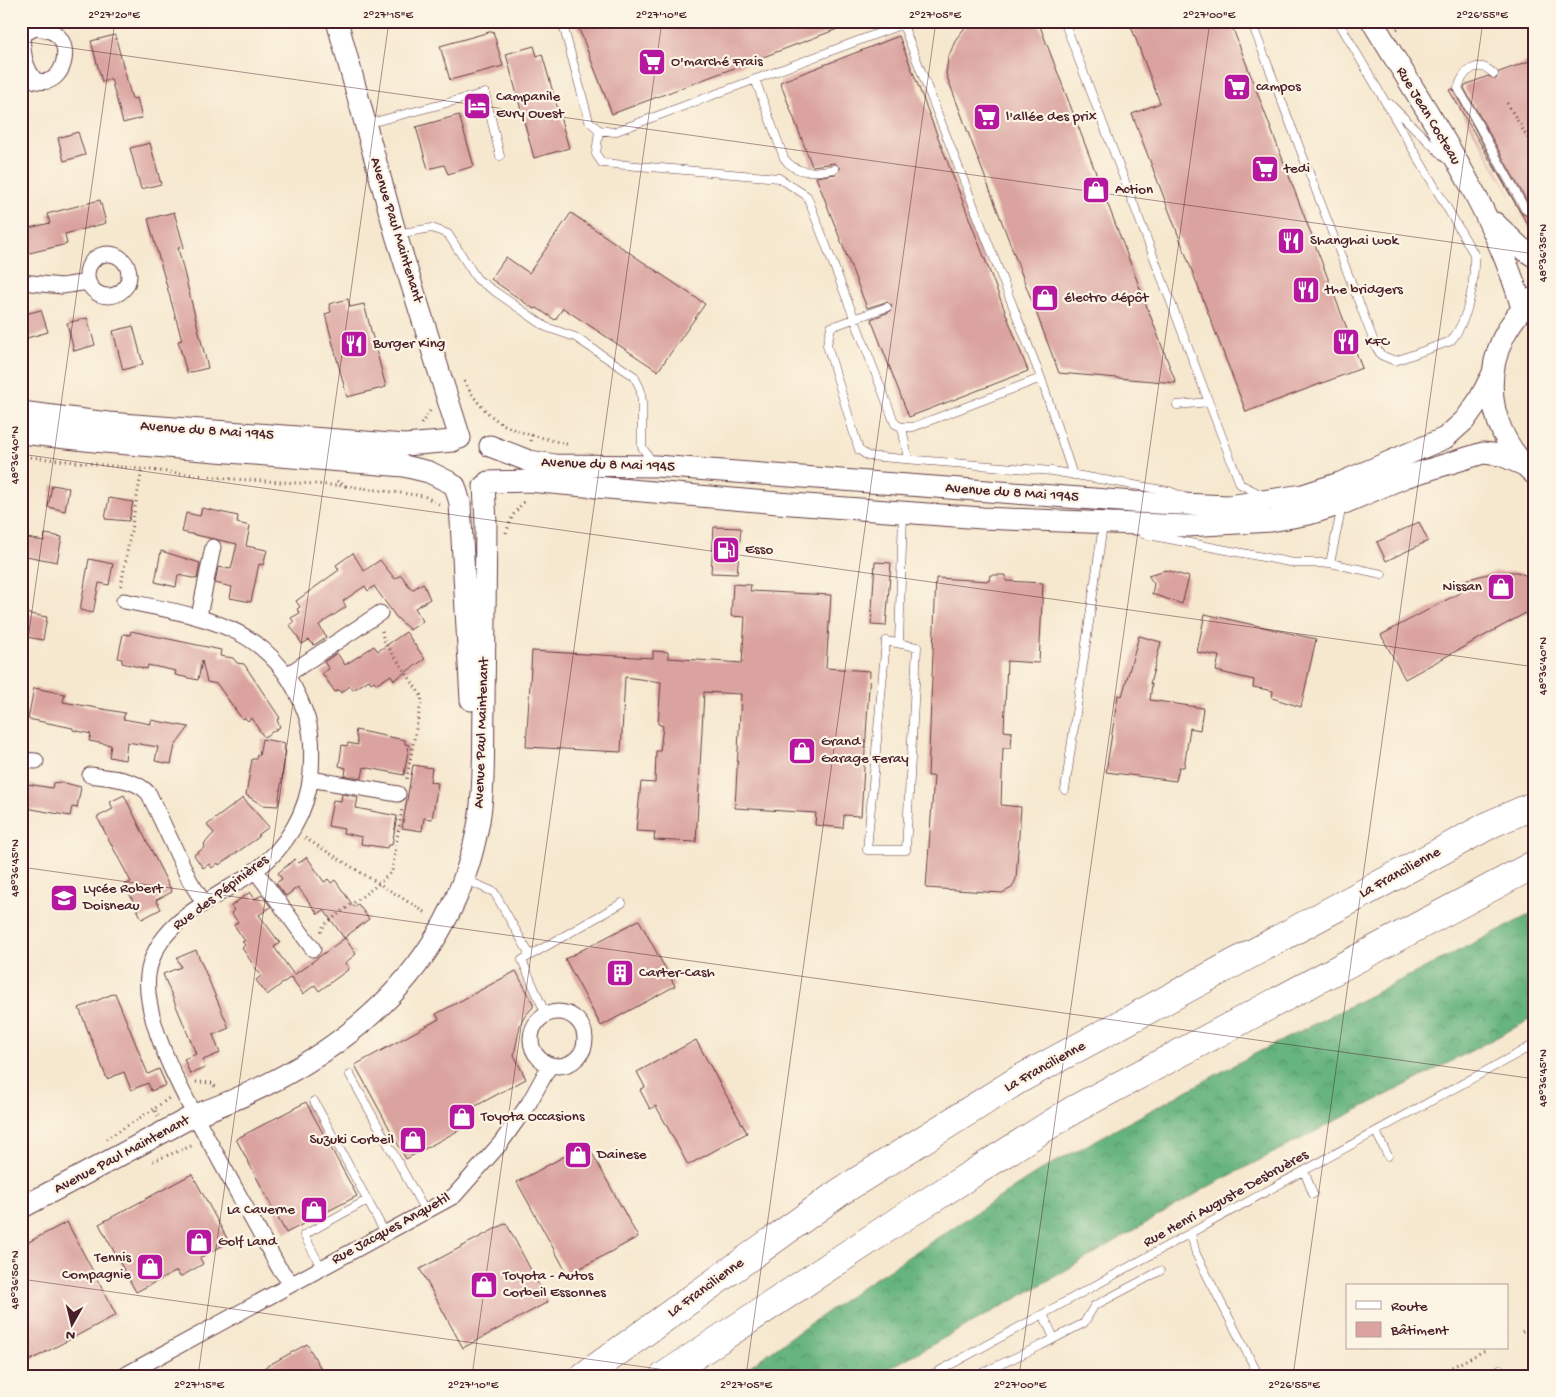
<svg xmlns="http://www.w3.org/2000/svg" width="1556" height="1397" font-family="'Gochi Hand',sans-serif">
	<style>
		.forest { fill: url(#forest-crowns); stroke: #586a54 }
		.building { fill: #daa39f }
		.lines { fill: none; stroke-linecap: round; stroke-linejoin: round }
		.lane-casing { stroke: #643d44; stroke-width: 9 }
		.street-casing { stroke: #643d44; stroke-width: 17 }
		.secondary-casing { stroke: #643d44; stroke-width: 23 }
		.highway-casing { stroke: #643d44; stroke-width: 29 }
		.path { stroke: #643d44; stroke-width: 3; stroke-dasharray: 1 4; stroke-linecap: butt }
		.lane { stroke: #fff; stroke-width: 8 }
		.street { stroke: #fff; stroke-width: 15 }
		.secondary { stroke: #fff; stroke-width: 21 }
		.highway { stroke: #fff; stroke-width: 28 }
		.ticks { fill: none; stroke: #4a1f2b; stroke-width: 1; stroke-opacity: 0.45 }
		.labels { text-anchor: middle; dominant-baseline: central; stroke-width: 4.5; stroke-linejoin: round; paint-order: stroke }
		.poi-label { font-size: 15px; fill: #4a1f2b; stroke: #fcf5e5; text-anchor: start }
		.street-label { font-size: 15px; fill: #4a1f2b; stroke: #fcf5e5 }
		.neatline { fill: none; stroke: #4a1f2b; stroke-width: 2 }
		.ticks-label { font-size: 12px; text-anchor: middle; fill: #4a1f2b }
	</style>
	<defs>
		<pattern id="forest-crowns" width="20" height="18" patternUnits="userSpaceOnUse" patternTransform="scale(1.25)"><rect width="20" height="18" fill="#66b47e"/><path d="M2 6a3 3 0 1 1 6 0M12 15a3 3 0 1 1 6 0" fill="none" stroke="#569267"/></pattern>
	</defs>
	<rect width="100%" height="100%" fill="#fcf5e5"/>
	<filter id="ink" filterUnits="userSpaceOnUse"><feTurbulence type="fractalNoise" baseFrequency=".02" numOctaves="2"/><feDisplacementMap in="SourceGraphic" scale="10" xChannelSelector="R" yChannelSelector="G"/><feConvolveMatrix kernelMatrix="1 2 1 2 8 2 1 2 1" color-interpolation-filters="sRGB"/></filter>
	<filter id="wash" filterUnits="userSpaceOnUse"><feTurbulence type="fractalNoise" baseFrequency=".0096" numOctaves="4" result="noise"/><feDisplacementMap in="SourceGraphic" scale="20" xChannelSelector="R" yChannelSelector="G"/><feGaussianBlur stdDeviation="1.12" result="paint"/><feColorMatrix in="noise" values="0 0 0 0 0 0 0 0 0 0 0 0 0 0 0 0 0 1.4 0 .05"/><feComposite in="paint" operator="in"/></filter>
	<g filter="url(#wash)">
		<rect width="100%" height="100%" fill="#f6e8cf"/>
		<!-- forest -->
		<path class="forest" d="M1535,912V1017L1431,1072L1213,1184L1037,1287L875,1376H736L868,1283L1043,1169L1247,1058Z"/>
		<g id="blocks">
			<!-- building -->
			<path class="building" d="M576,21H856V22L612,114Z
				M970,21H1038L1176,383L1059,373L946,74L948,58L956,39Z
				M1129,21H1230L1362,368L1246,412L1132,114L1160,103Z
				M493,31L503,66L450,80L440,46Z
				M115,35L132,99L137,98L142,118L123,123L111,79L102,82L91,41Z
				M899,36L1028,371L909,417L871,319L889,312L892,305L886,302L867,308L816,177L836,174L840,168L835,163L812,166L780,82Z
				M534,46L537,56L542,54L569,148L534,158L506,54Z
				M1535,59V209L1529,205L1464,88L1465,85L1488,76L1496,79L1499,72Z
				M1453,89L1520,212L1535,222V237L1449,90Z
				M459,115L474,166L448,174L444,165L428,169L416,127Z
				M78,132L85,155L64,161L58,138Z
				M150,143L161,184L141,189L130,148Z
				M100,200L106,223L65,234L67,244L21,255V230L50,223L47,214Z
				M174,212L184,247L178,248L208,368L187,373L178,341L182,340L148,219Z
				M571,213L705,304L658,371L563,308L555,320L537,308L534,309L491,279L506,257L529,273Z
				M348,299L350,307L364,304L386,387L347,397L325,314L331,312L329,304Z
				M41,310L48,332L27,338L21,315Z
				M87,318L95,345L74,351L67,323Z
				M133,326L143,364L123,370L113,331Z
				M52,485L69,488L65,511L48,507Z
				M109,498L133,502L129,521L105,519Z
				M202,508L238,516L237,523L250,526L246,546L267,550L263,565L259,564L251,602L230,598L232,587L215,583L218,567L231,569L237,544L182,532L186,513L200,516Z
				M1419,522L1428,541L1386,561L1377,542Z
				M714,527L741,528L737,574L711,573Z
				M45,534L62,537L57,562L21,555V537L44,541Z
				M161,551L200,563L197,579L178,575L176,587L155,582Z
				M353,553L364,571L380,560L395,579L401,575L412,590L423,583L430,599L415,608L423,621L410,630L396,617L374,586L368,591L365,586L343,601L346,607L319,625L326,637L314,645L309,640L302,644L290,625L294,622L291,618L300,613L297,609L300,607L296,601L339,570L336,565Z
				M89,559L113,564L109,585L99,583L93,613L80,610Z
				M875,562L891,563L886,626L871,625Z
				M1166,570L1189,577L1182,604L1152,594L1154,584L1148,575Z
				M1496,572H1517L1535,579V608L1405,679L1381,635L1465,590L1460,581Z
				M990,575H1006V581L1043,583L1039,663L1007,661L1004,731L1012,732L1011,748H1003L1001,805L1021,807L1016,879L1012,888L1002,893L926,888L934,776H928L936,578L989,581Z
				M733,584L751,585L750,591L831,595L826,668L870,671L861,816L844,815L843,828L815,825L816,813L735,808L741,694L704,692L696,842L654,840L655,832L636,831L641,782L655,783L656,751H660L663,726L658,724L661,682L625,677L621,752L526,747L532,651L653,658V651L668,652V658L742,663L745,617L731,616Z
				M24,613L47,617L43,640L21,636Z
				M1205,614L1316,639L1301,707L1272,698L1273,691L1253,687L1254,680L1216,671L1219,656L1197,652Z
				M131,631L221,650L220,656L233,658L237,663L244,664L280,718L277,720L280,727L264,737L251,718L248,721L245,718L242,719L217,684L207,682L202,661L198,680L175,675L176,671L148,665L147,669L122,663V659L118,658L123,634L130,635Z
				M406,632L425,659L394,680L391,675L377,684L374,681L371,683L369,680L353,690L350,686L341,693L339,690L335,692L322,673L329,669L324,662L337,653L345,665L374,646L378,651Z
				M1139,636L1161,642L1150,684H1152L1150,700L1203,708L1200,730L1190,728L1184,767H1179L1176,781L1106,772L1118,695L1122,696Z
				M34,688L65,694L63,702L125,713L123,719L151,724V720L189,727L175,746L171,764L155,761L158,747L127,742L125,760L109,757L111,745L89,741L91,734L73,730V728L28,719Z
				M355,730L405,740V744L409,745L404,775L364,767L362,778L345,776L346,768L339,766L342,745L347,746L348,743L358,745Z
				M262,739L285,743L284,750L286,751L278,806L262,805L246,795L252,759H256L257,755L259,756Z
				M413,765L432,768L430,782L438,783L432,819L424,818L422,831L402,828Z
				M61,782L81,787L77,808L72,807L70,816L21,807V783L52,788L53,783Z
				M342,794L358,797L356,808L397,816L392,845H388L387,848L361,844L362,837L343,833L344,829L328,826L333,800L341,801Z
				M124,795L172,892L156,900L161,909L142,919L125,885L131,882L97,817L113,809L110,802Z
				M243,798L269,827L258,835L259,837L219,865L218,863L212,868L209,864L203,868L194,855L205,847L204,844L214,833L207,825Z
				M307,857L324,882L328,879L331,883L335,880L354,907L358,904L369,919L344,938L324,910L318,914L298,887L286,896L276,883L282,879L278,873L295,859L299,863Z
				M250,892L255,899L262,895L271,907L259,915L280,943L274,947L294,975L345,938L356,954L345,963L349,969L319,991L315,985L303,994L291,977L267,995L256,980L261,976L242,948L245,945L242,942L245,941L234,925L238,922L231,913L234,910L231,906Z
				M639,920L675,986L601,1026L565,959Z
				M196,950L229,1028L213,1035L220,1053L203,1060L205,1068L190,1074L184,1059L196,1054L163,974L181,967L177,958Z
				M516,971L533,1003V1007L524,1017L520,1026L514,1055L526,1079L470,1109L476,1121L406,1159L355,1065L439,1019L436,1014Z
				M115,993L148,1074L159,1069L166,1085L151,1091L148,1083L131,1090L124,1072L107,1079L79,1008Z
				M696,1040L747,1133L688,1165L656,1106L650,1109L640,1090L645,1087L637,1072Z
				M306,1102L357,1196L286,1233L236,1139Z
				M587,1144L638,1237L568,1275L517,1182Z
				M192,1174L229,1242L200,1258L203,1264L180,1277L177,1271L136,1292L99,1224Z
				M67,1222L116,1315L27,1362L21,1352V1246Z
				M506,1223L548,1302L463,1348L420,1269Z
				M307,1344L325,1376H249Z"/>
		</g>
	</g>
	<g filter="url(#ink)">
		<use href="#blocks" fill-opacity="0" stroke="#643d44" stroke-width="1"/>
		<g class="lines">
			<!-- lane casing -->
			<g class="lane-casing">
				<path id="lane" d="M562,21L589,121L599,130L596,154L602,163L779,178L807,196L895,424L902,427H913L1041,378
					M1064,21L1240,484L1262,495
					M1251,21L1376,347L1381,355L1395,361L1451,341C1469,319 1475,282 1474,254L1338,21
					M903,25L1041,378L1073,475
					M1494,74C1478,58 1463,71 1458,88L1525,209L1535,216
					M755,79L784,158C796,176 816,172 835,169
					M1390,104L1446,159
					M366,124L485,93L500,156
					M599,130L614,132L911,21
					M396,234L432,228L448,234L477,279L546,327L575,337L634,376L640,388L642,401V447L653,463
					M887,307L831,327L827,345L859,450L868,456L1052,471L1169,491L1184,497
					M1177,405L1209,402
					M902,427L908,459
					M1143,534L1294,563H1330L1382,574
					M1330,563L1342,506
					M886,641L917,647L906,850H867Z
					M899,643L903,513
					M1065,790L1103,525
					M464,879L494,892L530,955
					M546,1015L522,960L622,903
					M350,1075L425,1211
					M314,1101L385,1233
					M1376,1132L1388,1156
					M1304,1171L1313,1194
					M1191,1234L1196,1254L1259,1376
					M321,1267L304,1235L367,1200
					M1043,1314L1054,1338
					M1500,1369L1503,1376
					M930,1376L1535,1044
					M975,1376L1040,1346L1084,1323L1094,1306L1160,1271"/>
			</g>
			<!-- street casing -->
			<g class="street-casing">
				<path id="street" d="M35,28C44,29 53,30 59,37C70,50 64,76 48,81C45,82 39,81 36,81C24,67 23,53 22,35Z
					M87 275a21 21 0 1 1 42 0a21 21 0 1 1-42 0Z
					M21,282L62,286L88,282
					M124,601C203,617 274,625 305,712C313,732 312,753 311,773C308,812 286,848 255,871C216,899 155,921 148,975C142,1027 194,1114 219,1159C239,1195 259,1231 279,1268L291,1283
					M199,616L213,547
					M287,675L380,613
					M21,760L36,761
					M90,775C109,778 136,778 149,794L190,881L204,903
					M310,779L398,794
					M255,870L313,949
					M531 1039a27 27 0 1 1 54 0a27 27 0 1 1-54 0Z
					M123,1376L454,1196L500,1144L529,1103L550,1065"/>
			</g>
			<!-- secondary casing -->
			<g class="secondary-casing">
				<path id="secondary" d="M337,21L396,235L460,438
					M1372,21C1427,113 1492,204 1522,308
					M1495,223L1521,248L1535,257
					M1535,297C1478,345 1478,426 1535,475
					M21,412L108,423L405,445L453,441
					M21,433L104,442L404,466L429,472L449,482
					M490,446L529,461L555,465L656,466L1133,502L1229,506L1303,495L1340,483L1445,438L1465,420L1479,400L1492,375
					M488,482L528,481L778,503L982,518L1187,526L1271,521L1309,514L1342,504L1405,477L1483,453L1501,455L1524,465
					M455,486L460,503L471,700
					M21,1208L195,1115C335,1065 452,975 479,821C485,784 483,745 484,708C485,646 485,585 486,523L484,486"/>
			</g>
			<!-- highway casing -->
			<g class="highway-casing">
				<path id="highway" d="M584,1376L840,1192L1018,1080L1493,823L1535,805
					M664,1376L907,1215L1073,1110L1535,864"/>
			</g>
			<!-- path -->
			<path class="path" d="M1397,29L1411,21
				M1507,103L1535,150
				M464,381C481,411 498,427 532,435L531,442
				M421,424L432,408
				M532,435L570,445
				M21,456L233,479L346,486
				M337,481L346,486L424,496L439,504
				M506,533L513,515L525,500
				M121,586L142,469
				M382,631L383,639L422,697L406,782
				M305,838L428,914
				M321,932L324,925L380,883L392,871L402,808
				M196,1082L213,1083L215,1087
				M158,1116L154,1109L169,1098
				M106,1139L154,1109
				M153,1161L194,1145
				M1522,1332L1535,1326
				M1434,1376L1484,1351
				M1523,1376L1535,1369"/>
			<!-- lane -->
			<use href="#lane" class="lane"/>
			<!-- street -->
			<use href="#street" class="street"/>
			<!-- secondary -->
			<use href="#secondary" class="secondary"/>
			<!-- highway -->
			<use href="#highway" class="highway"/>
		</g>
	</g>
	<!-- ticks -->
	<path class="ticks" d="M21,41L1535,254M21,454L1535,667M21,689L115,21M21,867L1535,1079M21,1279L708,1376M198,1376L389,21M472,1376L662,21M746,1376L936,21M1019,1376L1210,21M1293,1376L1483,21"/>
	<!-- icons -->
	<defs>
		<g id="supermarket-square" transform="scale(1.4375)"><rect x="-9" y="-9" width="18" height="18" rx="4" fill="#b5179e" stroke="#fcf5e5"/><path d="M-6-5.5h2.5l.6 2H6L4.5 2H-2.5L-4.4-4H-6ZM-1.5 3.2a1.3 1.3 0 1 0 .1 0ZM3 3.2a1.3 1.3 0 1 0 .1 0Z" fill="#fff"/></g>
		<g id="hotel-square" transform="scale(1.4375)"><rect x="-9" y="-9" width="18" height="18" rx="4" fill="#b5179e" stroke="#fcf5e5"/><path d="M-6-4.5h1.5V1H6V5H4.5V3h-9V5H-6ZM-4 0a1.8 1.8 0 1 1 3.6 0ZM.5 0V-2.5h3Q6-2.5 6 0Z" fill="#fff"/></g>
		<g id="shop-square" transform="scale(1.4375)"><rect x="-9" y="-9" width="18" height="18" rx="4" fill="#b5179e" stroke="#fcf5e5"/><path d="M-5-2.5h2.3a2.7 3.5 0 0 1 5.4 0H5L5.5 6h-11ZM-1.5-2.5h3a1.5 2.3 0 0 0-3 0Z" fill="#fff"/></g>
		<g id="restaurant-square" transform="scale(1.4375)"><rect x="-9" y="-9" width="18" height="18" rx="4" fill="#b5179e" stroke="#fcf5e5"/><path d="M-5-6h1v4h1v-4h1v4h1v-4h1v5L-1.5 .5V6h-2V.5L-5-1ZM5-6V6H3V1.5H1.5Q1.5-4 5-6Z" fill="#fff"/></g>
		<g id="fuel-square" transform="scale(1.4375)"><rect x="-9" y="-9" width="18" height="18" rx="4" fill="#b5179e" stroke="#fcf5e5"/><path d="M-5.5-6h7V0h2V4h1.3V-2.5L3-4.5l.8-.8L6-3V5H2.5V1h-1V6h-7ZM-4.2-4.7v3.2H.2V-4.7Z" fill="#fff"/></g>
		<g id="school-square" transform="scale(1.4375)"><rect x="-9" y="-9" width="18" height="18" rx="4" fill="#b5179e" stroke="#fcf5e5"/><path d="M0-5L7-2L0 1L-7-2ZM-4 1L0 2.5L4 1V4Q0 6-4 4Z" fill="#fff"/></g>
		<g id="building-square" transform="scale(1.4375)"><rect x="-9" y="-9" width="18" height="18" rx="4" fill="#b5179e" stroke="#fcf5e5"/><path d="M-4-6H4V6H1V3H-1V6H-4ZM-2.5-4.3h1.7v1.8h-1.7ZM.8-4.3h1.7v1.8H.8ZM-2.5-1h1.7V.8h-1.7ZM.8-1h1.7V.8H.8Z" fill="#fff"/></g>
	</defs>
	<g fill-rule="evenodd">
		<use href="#supermarket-square" x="652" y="62"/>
		<use href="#supermarket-square" x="1237" y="87"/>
		<use href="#hotel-square" x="477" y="106"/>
		<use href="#supermarket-square" x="987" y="117"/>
		<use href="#supermarket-square" x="1265" y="169"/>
		<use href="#shop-square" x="1096" y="190"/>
		<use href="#restaurant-square" x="1291" y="241"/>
		<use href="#restaurant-square" x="1306" y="290"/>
		<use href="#shop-square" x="1045" y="298"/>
		<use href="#restaurant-square" x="1346" y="342"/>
		<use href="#restaurant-square" x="354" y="344"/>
		<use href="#fuel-square" x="726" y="550"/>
		<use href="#shop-square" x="1501" y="587"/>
		<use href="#shop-square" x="802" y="751"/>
		<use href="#school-square" x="64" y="898"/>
		<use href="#building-square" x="620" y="973"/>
		<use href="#shop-square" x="462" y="1117"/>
		<use href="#shop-square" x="413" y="1140"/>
		<use href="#shop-square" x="578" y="1155"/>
		<use href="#shop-square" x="314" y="1210"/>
		<use href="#shop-square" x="199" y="1242"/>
		<use href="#shop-square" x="150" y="1267"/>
		<use href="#shop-square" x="484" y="1285"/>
	</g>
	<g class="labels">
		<!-- poi labels -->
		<g class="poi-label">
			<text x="671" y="62">O'marché Frais</text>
			<text x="1256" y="87">campos</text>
			<text x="496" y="97">Campanile<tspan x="496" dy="17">Evry Ouest</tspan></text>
			<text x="1006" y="117">l'allée des prix</text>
			<text x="1284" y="169">tedi</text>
			<text x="1115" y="190">Action</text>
			<text x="1310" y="241">Shanghai wok</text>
			<text x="1325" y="290">the bridgers</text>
			<text x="1064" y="298">électro dépôt</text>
			<text x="1365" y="342">KFC</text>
			<text x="373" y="344">Burger King</text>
			<text x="745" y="550">Esso</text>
			<text x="1482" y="587" text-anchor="end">Nissan</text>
			<text x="821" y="742">Grand<tspan x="821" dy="17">Garage Feray</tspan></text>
			<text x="83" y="889">Lycée Robert<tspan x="83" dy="17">Doisneau</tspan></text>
			<text x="639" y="973">Carter-Cash</text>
			<text x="481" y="1117">Toyota Occasions</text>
			<text x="394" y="1140" text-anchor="end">Suzuki Corbeil</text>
			<text x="597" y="1155">Dainese</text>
			<text x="295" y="1210" text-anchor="end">La Caverne</text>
			<text x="218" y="1242">Golf Land</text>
			<text x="131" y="1258" text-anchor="end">Tennis<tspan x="131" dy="17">Compagnie</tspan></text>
			<text x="503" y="1276">Toyota - Autos<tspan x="503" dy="17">Corbeil Essonnes</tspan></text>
		</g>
		<!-- street labels -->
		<g class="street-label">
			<text transform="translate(1428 116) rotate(59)">Rue Jean Cocteau</text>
			<text transform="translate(396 230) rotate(73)">Avenue Paul Maintenant</text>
			<text transform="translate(207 431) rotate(4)">Avenue du 8 Mai 1945</text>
			<text transform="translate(608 465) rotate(2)">Avenue du 8 Mai 1945</text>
			<text transform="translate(1012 493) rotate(4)">Avenue du 8 Mai 1945</text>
			<text transform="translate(482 733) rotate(-88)">Avenue Paul Maintenant</text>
			<text transform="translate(1400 873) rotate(-29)">La Francilienne</text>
			<text transform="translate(221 893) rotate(-37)">Rue des Pépinières</text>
			<text transform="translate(1045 1067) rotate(-29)">La Francilienne</text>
			<text transform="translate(122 1155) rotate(-28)">Avenue Paul Maintenant</text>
			<text transform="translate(1226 1199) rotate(-29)">Rue Henri Auguste Desbruères</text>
			<text transform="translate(391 1229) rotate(-29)">Rue Jacques Anquetil</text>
			<text transform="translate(706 1288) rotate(-36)">La Francilienne</text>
		</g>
	</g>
	<!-- margin -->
	<rect width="1556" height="1397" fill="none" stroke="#fcf5e5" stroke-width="55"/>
	<!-- legend -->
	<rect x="1346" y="1284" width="162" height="65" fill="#fcf5e5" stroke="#b59f9b"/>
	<rect x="1356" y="1301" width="25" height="8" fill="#ffffff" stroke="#b59f9b"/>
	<text x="1391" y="1310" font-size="15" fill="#4a1f2b">Route</text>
	<rect x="1356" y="1322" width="25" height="15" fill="#daa39f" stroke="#b59f9b"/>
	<text x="1391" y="1334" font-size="15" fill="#4a1f2b">Bâtiment</text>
	<!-- north arrow -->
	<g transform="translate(72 1324) rotate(188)" stroke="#fcf5e5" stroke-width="4" paint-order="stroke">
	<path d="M0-4L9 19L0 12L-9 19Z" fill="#4a1f2b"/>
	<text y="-8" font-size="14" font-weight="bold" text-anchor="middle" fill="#4a1f2b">N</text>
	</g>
	<rect x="28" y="28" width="1500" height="1342" class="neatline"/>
	<g class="ticks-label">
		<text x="114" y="18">2°27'20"E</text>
		<text x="388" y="18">2°27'15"E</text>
		<text x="661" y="18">2°27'10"E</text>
		<text x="935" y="18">2°27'05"E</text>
		<text x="1209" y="18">2°27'00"E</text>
		<text x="1482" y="18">2°26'55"E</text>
		<text transform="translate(1542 253) rotate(-90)" y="4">48°36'35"N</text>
		<text transform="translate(14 455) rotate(-90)" y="4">48°36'40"N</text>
		<text transform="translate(1542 666) rotate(-90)" y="4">48°36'40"N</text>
		<text transform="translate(14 868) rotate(-90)" y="4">48°36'45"N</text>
		<text transform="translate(1542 1078) rotate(-90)" y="4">48°36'45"N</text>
		<text transform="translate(14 1280) rotate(-90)" y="4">48°36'50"N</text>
		<text x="199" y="1388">2°27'15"E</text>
		<text x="473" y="1388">2°27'10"E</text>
		<text x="746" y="1388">2°27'05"E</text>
		<text x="1020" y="1388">2°27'00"E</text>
		<text x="1294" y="1388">2°26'55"E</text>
	</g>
</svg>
